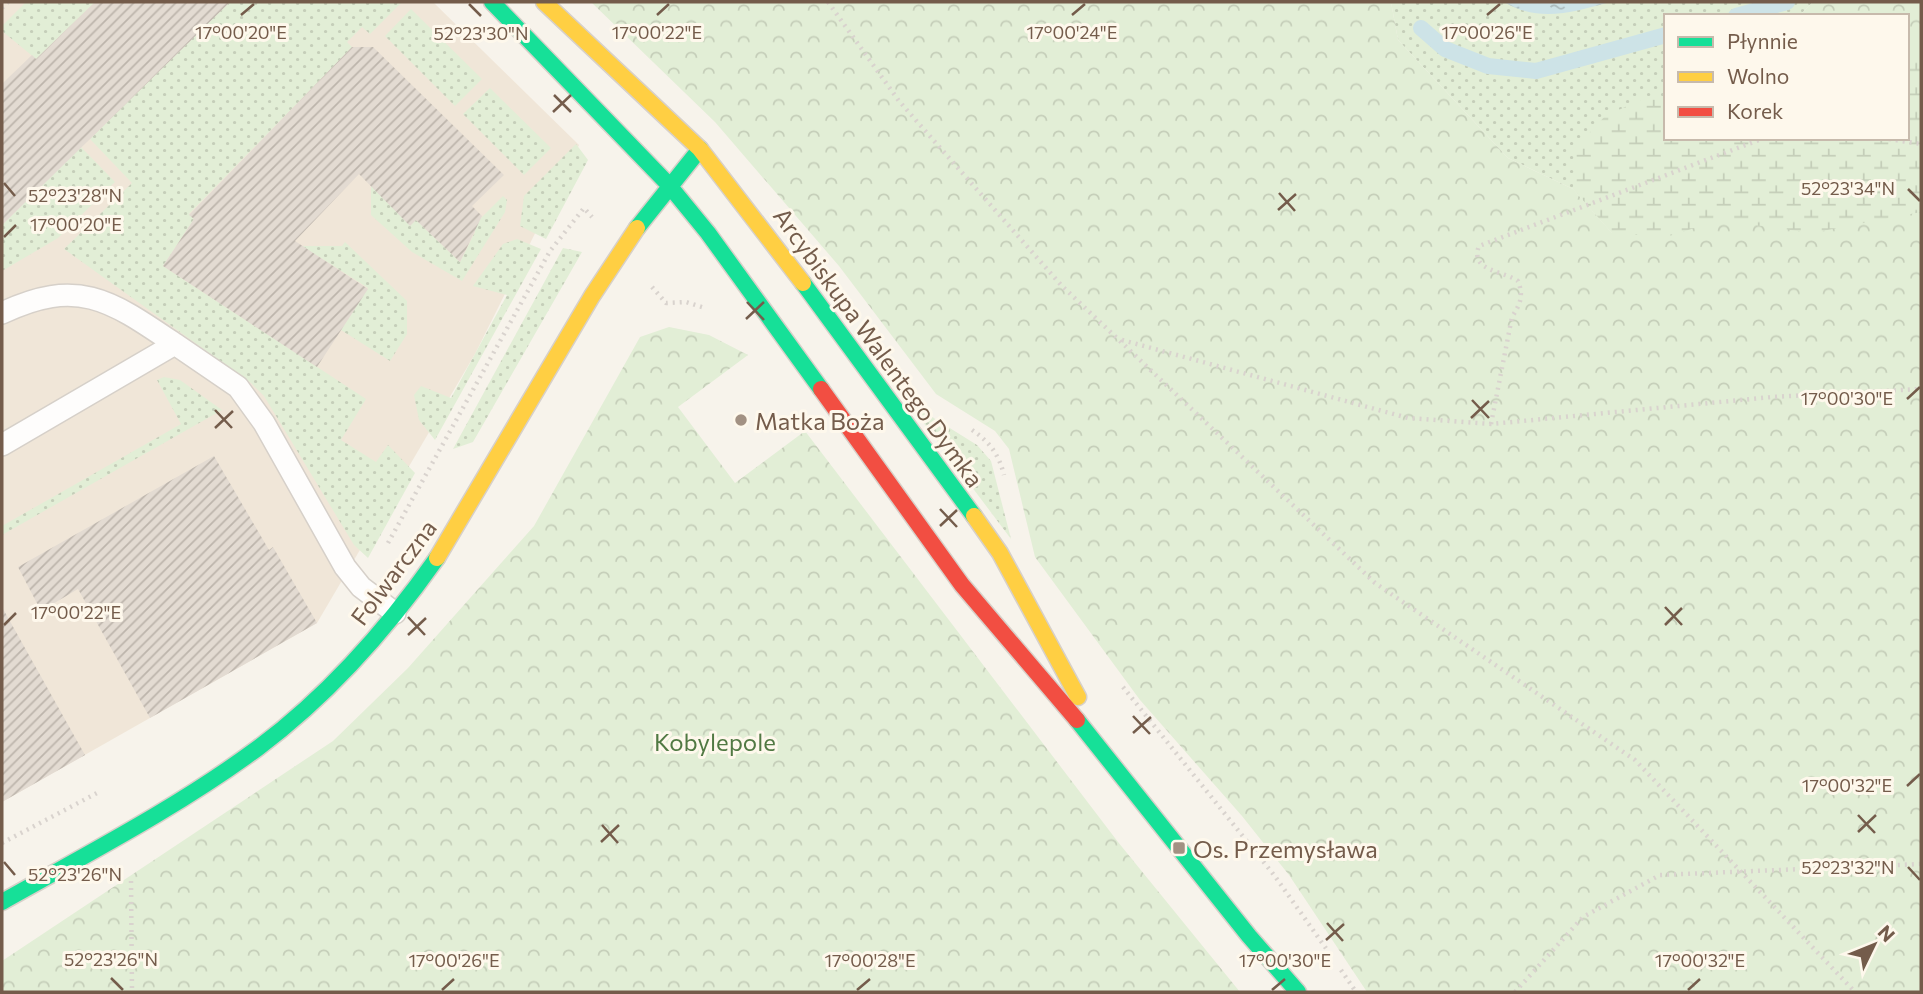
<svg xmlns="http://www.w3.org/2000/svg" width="1923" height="994" font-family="Commissioner,sans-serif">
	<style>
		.residential { fill: #f0e6d8 }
		.green { fill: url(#green-dots) }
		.forest { fill: url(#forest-crowns) }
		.wetland { fill: url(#wetland-marsh) }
		.water { fill: url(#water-ripples) }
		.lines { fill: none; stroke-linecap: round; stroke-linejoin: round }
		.stream { stroke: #cde3e7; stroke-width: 16 }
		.building { fill: url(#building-hatch) }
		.lane-casing { stroke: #d6d0c9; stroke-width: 24 }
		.fast-casing { stroke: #d7d0c9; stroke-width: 19 }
		.slow-casing { stroke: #d7d0c9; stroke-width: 19 }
		.jam-casing { stroke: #d7d0c9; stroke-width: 19 }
		.path { stroke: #d9d3ce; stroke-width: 4.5; stroke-dasharray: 2 5; stroke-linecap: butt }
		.lane { stroke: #fefdfc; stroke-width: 21 }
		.fast { stroke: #16e098; stroke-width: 16 }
		.slow { stroke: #ffcf43; stroke-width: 16 }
		.jam { stroke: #f24e42; stroke-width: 16 }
		.ticks { fill: none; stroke: #745c4b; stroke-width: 2.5 }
		.poi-dot { fill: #a29183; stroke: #fef8ec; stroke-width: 2.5 }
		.labels { text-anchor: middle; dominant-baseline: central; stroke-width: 6; stroke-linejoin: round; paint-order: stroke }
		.street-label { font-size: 24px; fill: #745c4b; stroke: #fef8ec }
		.poi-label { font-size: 24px; fill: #745c4b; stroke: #fef8ec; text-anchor: start }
		.park-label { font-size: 24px; fill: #517943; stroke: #fef8ec }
		.ticks-label { font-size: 18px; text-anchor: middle; fill: #745c4b; stroke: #fef8ec; stroke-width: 6; stroke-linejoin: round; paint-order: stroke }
	</style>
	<defs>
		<pattern id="green-dots" width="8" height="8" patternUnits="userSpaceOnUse" patternTransform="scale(1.75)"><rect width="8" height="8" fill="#e2eed6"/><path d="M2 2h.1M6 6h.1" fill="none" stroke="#c5ceb9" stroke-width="1.8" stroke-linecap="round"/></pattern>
		<pattern id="forest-crowns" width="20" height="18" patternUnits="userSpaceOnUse" patternTransform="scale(1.75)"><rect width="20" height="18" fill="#e2eed6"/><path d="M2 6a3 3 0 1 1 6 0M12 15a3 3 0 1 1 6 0" fill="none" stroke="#c5ceb9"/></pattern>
		<pattern id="wetland-marsh" width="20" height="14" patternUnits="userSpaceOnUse" patternTransform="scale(1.75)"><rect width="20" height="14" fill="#e2eed6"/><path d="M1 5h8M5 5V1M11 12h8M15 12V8" fill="none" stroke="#c5ceb9"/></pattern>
		<pattern id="water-ripples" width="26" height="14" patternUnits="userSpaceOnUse" patternTransform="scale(1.75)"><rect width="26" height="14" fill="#cde3e7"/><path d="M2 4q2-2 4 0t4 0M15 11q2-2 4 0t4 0" fill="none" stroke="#abbbbd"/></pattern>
		<pattern id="building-hatch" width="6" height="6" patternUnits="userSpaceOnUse" patternTransform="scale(1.75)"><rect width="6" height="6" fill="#e3dbd2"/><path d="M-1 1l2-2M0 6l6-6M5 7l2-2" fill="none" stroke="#bdb5ac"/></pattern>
	</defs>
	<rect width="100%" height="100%" fill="#f7f3eb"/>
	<!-- residential -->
	<path class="residential" d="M2,2H433L579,145L475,354L317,623L2,802Z"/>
	<!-- green -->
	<path class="green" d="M26,2H95L36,59L2,31V26Z
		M230,2H402L370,34L362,27L347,42L352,47L189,214L194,219L163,266L366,399L341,440L376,462L388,445L415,473L368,558L354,545L264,396L251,383L64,249L132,183L90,139Z
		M1391,2H1813L1799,16H1666V138L1612,233L1573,189L1508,158L1398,40Z
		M411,9L482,79L455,106L385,36Z
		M490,88L551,148L524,175L463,114Z
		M576,144L588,160L546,239L520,226L524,196Z
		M81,147L115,182L58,238L2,271V225Z
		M371,177L460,262L475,232L471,228L503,196L507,200L505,212L462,281L412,252L371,215Z
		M517,239L541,249L435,440L419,420L414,395L421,386L451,398L507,295L473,286L503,244Z
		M345,242L407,301V334L390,361L341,330L368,288L302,246H342Z
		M563,248L582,252L473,442L453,449Z
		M164,377L180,380L222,410L2,535V526L181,424L157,380Z
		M908,402L977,445L991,461L1011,539Z"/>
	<!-- forest -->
	<path class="forest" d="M591,2H1391L1398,40L1508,158L1573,189L1612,233L1907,138V16H1799L1813,2H1921V992H1367L1289,875L1242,816L1140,700L1035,557L1009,449L995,431L936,394L839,266L715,122Z
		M669,327L709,335L748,355L678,407L735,483L805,431L1118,842L1240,992H2V961L333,741L408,668L534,526L640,337Z"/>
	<!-- wetland -->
	<path class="wetland" d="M1907,46L1921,50V212L1812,233L1720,220L1666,237L1612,233L1573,189L1576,148L1605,116L1643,99L1666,100V138H1907Z"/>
	<!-- water -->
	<path class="water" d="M1504,2H1610C1574,12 1539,23 1504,2Z"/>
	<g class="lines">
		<!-- stream -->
		<path class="stream" d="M1736,16L1787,2
			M1421,28L1445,49L1488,66L1536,71L1666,35"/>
	</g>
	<!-- building -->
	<path class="building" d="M95,2H230L2,225V84L32,55L36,59Z
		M352,47H373L504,175L472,206L482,216L460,262L416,220L410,226L359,174L295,241L368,289L317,367L163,266L194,219L189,215Z
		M214,456L269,550L273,547L317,623L150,718L78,589L41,611L18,567Z
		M2,607L85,755L2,802Z"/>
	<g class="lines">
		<!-- lane casing -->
		<g class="lane-casing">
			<path id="lane" d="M2,313C78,277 110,300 175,344L2,445
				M175,344L238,387L264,423L345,567L361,587L395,613"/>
		</g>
		<!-- fast casing -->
		<g class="fast-casing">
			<path id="fast" d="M492,2L668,184L708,233L821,389
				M637,228L700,149
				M803,283L974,516
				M1077,720L1249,936L1298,992
				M2,902C89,853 178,807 258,748C329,695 387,629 437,558"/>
		</g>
		<!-- slow casing -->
		<g class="slow-casing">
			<path id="slow" d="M544,2L700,149L803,283
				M974,516L1000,553L1078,697
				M437,558L592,296L637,228"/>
		</g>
		<!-- jam casing -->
		<g class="jam-casing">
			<path id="jam" d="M821,389L962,585L1077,720"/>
		</g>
		<!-- path -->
		<path class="path" d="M828,2L899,101L1062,286L1375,583L1635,760L1855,992
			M2,8L8,2
			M1882,138L1921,144
			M652,287L666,303L686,302L705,308
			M1122,340L1408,418L1491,424L1772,397L1921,389
			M1491,424L1512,317C1520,304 1524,297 1518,281C1504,271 1469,271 1479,246L1764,138
			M972,430C990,442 999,455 1004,475
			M388,543L550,251L584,208L592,217
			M1123,687L1274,875L1330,954
			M2,843L97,793
			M131,881L132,992
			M1341,970L1356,992
			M1515,992L1583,917L1660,875L1921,864"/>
		<!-- lane -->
		<use href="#lane" class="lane"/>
		<!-- fast -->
		<use href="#fast" class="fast"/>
		<!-- slow -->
		<use href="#slow" class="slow"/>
		<!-- jam -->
		<use href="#jam" class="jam"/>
	</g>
	<!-- ticks -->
	<path class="ticks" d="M469,4L481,16M241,15L254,4M657,15L669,4M1072,15L1085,4M1487,15L1500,4M554,95L571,112M553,112L571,95M4,183L15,196M1908,189L1920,201M1279,193L1295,211M1278,210L1296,194M4,237L16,225M747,302L764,320M746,319L764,302M1907,399L1920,387M1472,400L1489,418M215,410L232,428M1471,418L1489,401M215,428L233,411M940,509L957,527M940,526L957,510M1665,607L1682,625M408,617L425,635M4,625L16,613M1665,625L1682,608M408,635L426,618M1133,716L1150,734M1133,733L1151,717M1907,786L1920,774M1858,815L1875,833M602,825L618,843M1858,832L1876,815M601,842L619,825M4,862L15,875M1908,867L1920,880M1327,923L1343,941M1326,940L1344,924M111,978L123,990M442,990L454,979M857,990L870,979M1272,990L1285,979M1688,990L1700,979"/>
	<!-- markers -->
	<g class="poi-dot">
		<circle cx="741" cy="420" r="7"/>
		<rect x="1172" y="841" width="14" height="14" rx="3.5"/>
	</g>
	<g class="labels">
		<!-- street labels -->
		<g class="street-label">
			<text transform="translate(879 347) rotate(54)">Arcybiskupa Walentego Dymka</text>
			<text transform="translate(393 572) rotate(-53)">Folwarczna</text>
		</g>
		<!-- poi labels -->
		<g class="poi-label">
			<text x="755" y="420">Matka Boża</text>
			<text x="1193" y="848">Os. Przemysława</text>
		</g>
		<!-- park labels -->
		<g class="park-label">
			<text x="715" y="741">Kobylepole</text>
		</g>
	</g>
	<g class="ticks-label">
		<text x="241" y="39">17°00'20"E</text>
		<text x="657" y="39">17°00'22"E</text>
		<text x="1072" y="39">17°00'24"E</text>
		<text x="1487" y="39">17°00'26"E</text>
		<text x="481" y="40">52°23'30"N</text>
		<text x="1848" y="195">52°23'34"N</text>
		<text x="75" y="202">52°23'28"N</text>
		<text x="76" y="231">17°00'20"E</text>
		<text x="1847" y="405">17°00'30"E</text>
		<text x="76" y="619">17°00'22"E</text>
		<text x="1847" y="792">17°00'32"E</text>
		<text x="1848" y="874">52°23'32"N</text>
		<text x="75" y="881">52°23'26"N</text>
		<text x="111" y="966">52°23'26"N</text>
		<text x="454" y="967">17°00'26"E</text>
		<text x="870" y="967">17°00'28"E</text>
		<text x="1285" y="967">17°00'30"E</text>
		<text x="1700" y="967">17°00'32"E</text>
	</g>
	<!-- border -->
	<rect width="1923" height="994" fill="none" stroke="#745c4b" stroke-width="7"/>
	<!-- legend -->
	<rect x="1664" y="14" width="245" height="126" fill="#fef8ec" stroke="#c7baac" stroke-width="2"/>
	<rect x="1678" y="37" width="35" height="10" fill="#16e098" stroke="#c7baac" stroke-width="2"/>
	<text x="1727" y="49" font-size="21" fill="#745c4b">Płynnie</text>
	<rect x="1678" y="72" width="35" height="10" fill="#ffcf43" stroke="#c7baac" stroke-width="2"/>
	<text x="1727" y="84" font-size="21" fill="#745c4b">Wolno</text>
	<rect x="1678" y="107" width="35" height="10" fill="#f24e42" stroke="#c7baac" stroke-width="2"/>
	<text x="1727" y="119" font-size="21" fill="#745c4b">Korek</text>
	<!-- north arrow -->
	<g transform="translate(1874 945) rotate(47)" stroke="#fef8ec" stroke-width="5" paint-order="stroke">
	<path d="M0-5L12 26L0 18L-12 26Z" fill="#745c4b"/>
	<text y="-10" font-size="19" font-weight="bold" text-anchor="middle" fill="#745c4b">N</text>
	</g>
</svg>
